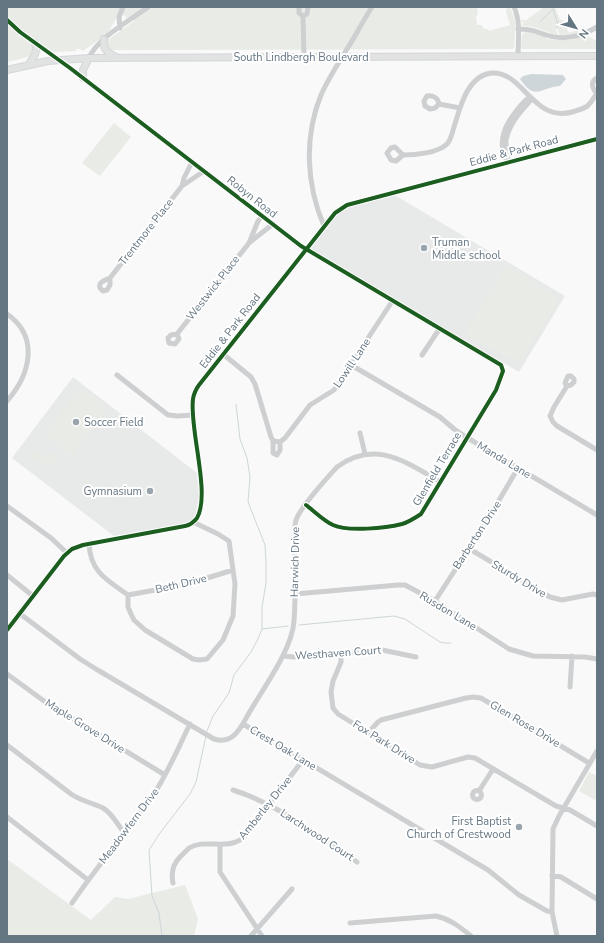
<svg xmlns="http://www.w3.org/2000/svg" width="604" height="943" font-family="'Nunito Sans',sans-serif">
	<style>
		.built { fill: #e8e9e9 }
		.green { fill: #e8ebe6 }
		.water { fill: #ced6d9 }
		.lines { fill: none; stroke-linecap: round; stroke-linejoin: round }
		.stream { stroke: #ced6d9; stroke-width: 1 }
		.major-casing { stroke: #d5d6d7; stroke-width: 8 }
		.minor { stroke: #cecfd0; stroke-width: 5 }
		.major { stroke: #e1e2e2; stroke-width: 6 }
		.cycleway-casing { stroke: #fff; stroke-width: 6 }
		.cycleway { stroke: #1b5e20; stroke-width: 4 }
		.poi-dot { fill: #99a4ac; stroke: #fff; stroke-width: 1.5 }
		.labels { text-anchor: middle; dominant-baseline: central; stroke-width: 4; stroke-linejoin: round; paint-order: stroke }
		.street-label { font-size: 11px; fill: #657683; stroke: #fff }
		.poi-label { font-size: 11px; fill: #657683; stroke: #fff; text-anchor: start }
	</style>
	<rect width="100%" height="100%" fill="#f9f9f9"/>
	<!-- built -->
	<path class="built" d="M391,193L565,296L519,372L306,249L335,215L347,206Z
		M73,377L197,473L199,498L195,517L187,524L114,536L12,458Z"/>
	<!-- green -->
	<path class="green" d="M7,7H477L478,14L476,17L477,25H482L484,29H488L489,31L510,25L506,12L507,8H510C518,23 515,31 514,47L513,49L109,50L107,49L105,42L134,21L132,18H127L120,12L107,34L83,51L80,49H76V51L54,52L21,33L35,48L32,56L7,62Z
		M544,7H556V10L560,20L562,19L569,33L577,30L578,31L579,29L580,32L568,35H560L557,29L555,28L558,35C549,34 543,29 534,27C529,26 525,27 521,24L524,23L521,21L522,19L525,21Z
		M526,31L536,33L548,39L557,40H568L585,36L589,37L597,41V49H523L521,48L522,35Z
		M114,123L131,137L100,176L82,163Z
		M506,266L556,296L557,304L519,362L472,340C467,337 467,334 466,329Z
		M80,387L108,408L72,456L44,435Z
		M39,452L43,455C49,454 51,451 56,456V460L52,464H44L33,459V456L35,453Z
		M589,772L597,776V796L595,800L579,791Z
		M7,859L91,920L115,897L128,899L185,885L198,919L194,936H7Z"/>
	<!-- water -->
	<path class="water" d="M531,74L563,75L566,79L560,86C539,88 535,101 520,79L523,76Z"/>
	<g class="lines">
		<!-- stream -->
		<path class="stream" d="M540,22L553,9L558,25L556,28
			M299,625L394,616L405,619L440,642L445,643H451
			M262,629L288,626
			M207,731L213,716L229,693L234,675L251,652L258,639L262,629V607L266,583V561L265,545L248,502L250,477L247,458L240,439L236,404
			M162,936L159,913L152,896L149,850L160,833L190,794L196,782L206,736"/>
		<!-- major casing -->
		<g class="major-casing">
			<path id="major" d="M104,39C102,50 108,52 116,57
				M28,65C34,57 38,53 35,43
				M7,70L48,61L89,58L597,56
				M83,78V70L89,58"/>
		</g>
		<!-- minor -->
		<path class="minor" d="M299,7V13L303,16
			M514,7C521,22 518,40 518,57
			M7,20L20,32L70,68L301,246L501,365L503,371L496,390L421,514C415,518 409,522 402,524C386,528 348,532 333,525C324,521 314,511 306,505
			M120,28L119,17L123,7
			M518,29C530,29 535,31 546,35C563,41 582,36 597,27
			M304,57L303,16L307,14L308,7
			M89,58C97,38 131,20 148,7
			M596,93C592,87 590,82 597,78
			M439,104L435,108L430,109L425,106L424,101L427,96C433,95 438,98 439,104L460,108
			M403,155L395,147L391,148L387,153L391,160L396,161L403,155C415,155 438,153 447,144C451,140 452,133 454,127C460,108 467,76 491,73C523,70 533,123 572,112C589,107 588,107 597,93
			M507,159C509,153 505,146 506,140C509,124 520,112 530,101L529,98
			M508,162L507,159L504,157C499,138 505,125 517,110C521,105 525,100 530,97
			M182,186L184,178L192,162
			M324,226C306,184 304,137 321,95C328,79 338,64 347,49C356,35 363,21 372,7
			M250,242L273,224
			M110,278V285L107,290L103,291L100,288C98,282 105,280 110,278L182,186L204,171
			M7,314C40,337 30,375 7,401
			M177,334L179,339L175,344L169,343L168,338L171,335L177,334L249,243L258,221L262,216
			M223,354L251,377L255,384L271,437L273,441L280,442L285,438L310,405L334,390L393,300
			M422,355L440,328
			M351,365L440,417L454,429L466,437L597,515
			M117,375L168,415L178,416L193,415
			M567,386L565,383L568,376H571L574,379V382L571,385L567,386L554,407L550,416L553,422L557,426L597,450
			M360,433L365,454
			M273,440V453L277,455L280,450V442
			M7,506L51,538L67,553
			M89,543C90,572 107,580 128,595V607L131,614L134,620L145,630L193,659L199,660L207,659L223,640L233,616L235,584L229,541L218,534L193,522
			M468,548L550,597L562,600L593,594L597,595
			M7,575L33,596
			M295,594L398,585H405L435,601L509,649L533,656L585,657L597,659
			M128,595L188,584L233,570
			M435,601L488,519L518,468
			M19,613L80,659L96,669L214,739C234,745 241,727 249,713C264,687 292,650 294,621C296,595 295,570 295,544C295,537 294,527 296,520C301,506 326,479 337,467C376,439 405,462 441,482
			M7,630L64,556L72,549L83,545L185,526C190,525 194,522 197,518C211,494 189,428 193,399C194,393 196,389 199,385L335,213L347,205L597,139
			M341,652V662L333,681L331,692L333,708L338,714L420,765L432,767L468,757L475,758L556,806L570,810L597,826
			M283,656L294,657L382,650L416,657
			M7,674L44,701L165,775
			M570,687L572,656
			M243,724L488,870L519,895L547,911L552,912
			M369,732L378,722L381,720L466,698L473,697L481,698L589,763
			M7,745L71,794C81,801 93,803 103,808C112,813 118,825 124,833
			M233,790C280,805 317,835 357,862
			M472.5 795a4.5 4.5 0 1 1 9 0a4.5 4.5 0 1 1-9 0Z
			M479,791L493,769
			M7,817L88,880
			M220,845V872L262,936
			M552,875L561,877L597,899
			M173,883C171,873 173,864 180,857C183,854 186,851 189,848C205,838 226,851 243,838L303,760
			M72,903C97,866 126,833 152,797C167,775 178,748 190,724
			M350,923L436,916C450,919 460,927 471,936
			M251,936L292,889
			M557,936L552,912L553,829L559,816L597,751"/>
		<!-- major -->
		<use href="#major" class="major"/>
		<!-- cycleway casing -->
		<g class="cycleway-casing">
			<path id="cycleway" d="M7,20L20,32L70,68L301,246L501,365L503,371L496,390L421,514C415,518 409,522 402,524C386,528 348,532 333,525C324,521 314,511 306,505
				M7,630L64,556L72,549L83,545L185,526C190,525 194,522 197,518C211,494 189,428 193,399C194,393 196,389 199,385L335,213L347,205L597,139"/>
		</g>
		<!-- cycleway -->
		<use href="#cycleway" class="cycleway"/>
	</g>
	<!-- markers -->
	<g class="poi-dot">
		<circle cx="424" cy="248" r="4"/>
		<circle cx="76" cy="422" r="4"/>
		<circle cx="150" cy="491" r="4"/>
		<circle cx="519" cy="827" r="4"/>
	</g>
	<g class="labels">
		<!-- street labels -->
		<g class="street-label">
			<text x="301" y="57">South Lindbergh Boulevard</text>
			<text transform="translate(514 151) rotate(-15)">Eddie &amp; Park Road</text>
			<text transform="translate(252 197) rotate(38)">Robyn Road</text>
			<text transform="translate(146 232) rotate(-52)">Trentmore Place</text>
			<text transform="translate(213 288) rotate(-52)">Westwick Place</text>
			<text transform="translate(230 331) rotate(-52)">Eddie &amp; Park Road</text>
			<text transform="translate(352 363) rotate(-56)">Lowill Lane</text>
			<text transform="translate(504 460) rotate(31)">Manda Lane</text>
			<text transform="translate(437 469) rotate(-59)">Glenfield Terrace</text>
			<text transform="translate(477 535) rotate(-57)">Barberton Drive</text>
			<text transform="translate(295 562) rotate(-89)">Harwich Drive</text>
			<text transform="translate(519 579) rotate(31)">Sturdy Drive</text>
			<text transform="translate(181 584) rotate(-13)">Beth Drive</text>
			<text transform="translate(448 611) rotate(31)">Rusdon Lane</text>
			<text transform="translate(338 653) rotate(-4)">Westhaven Court</text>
			<text transform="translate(525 724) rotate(31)">Glen Rose Drive</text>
			<text transform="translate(85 726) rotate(32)">Maple Grove Drive</text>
			<text transform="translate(384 742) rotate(32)">Fox Park Drive</text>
			<text transform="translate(283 748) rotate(31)">Crest Oak Lane</text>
			<text transform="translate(265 808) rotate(-51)">Amberley Drive</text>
			<text transform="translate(129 826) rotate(-53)">Meadowfern Drive</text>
			<text transform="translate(317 835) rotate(33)">Larchwood Court</text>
		</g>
		<!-- poi labels -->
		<g class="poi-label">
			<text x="432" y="242">Truman<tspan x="432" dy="13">Middle school</tspan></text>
			<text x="84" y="422">Soccer Field</text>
			<text x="142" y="491" text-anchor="end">Gymnasium</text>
			<text x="511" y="821" text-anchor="end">First Baptist<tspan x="511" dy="13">Church of Crestwood</tspan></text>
		</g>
	</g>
	<!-- border -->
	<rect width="604" height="943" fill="none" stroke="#657683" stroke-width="16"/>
	<!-- north arrow -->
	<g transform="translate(576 28) rotate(127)" stroke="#ffffff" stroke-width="3" paint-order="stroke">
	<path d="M0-3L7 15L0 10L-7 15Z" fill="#657683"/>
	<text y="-6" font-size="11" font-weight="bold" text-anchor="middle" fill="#657683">N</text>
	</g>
</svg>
